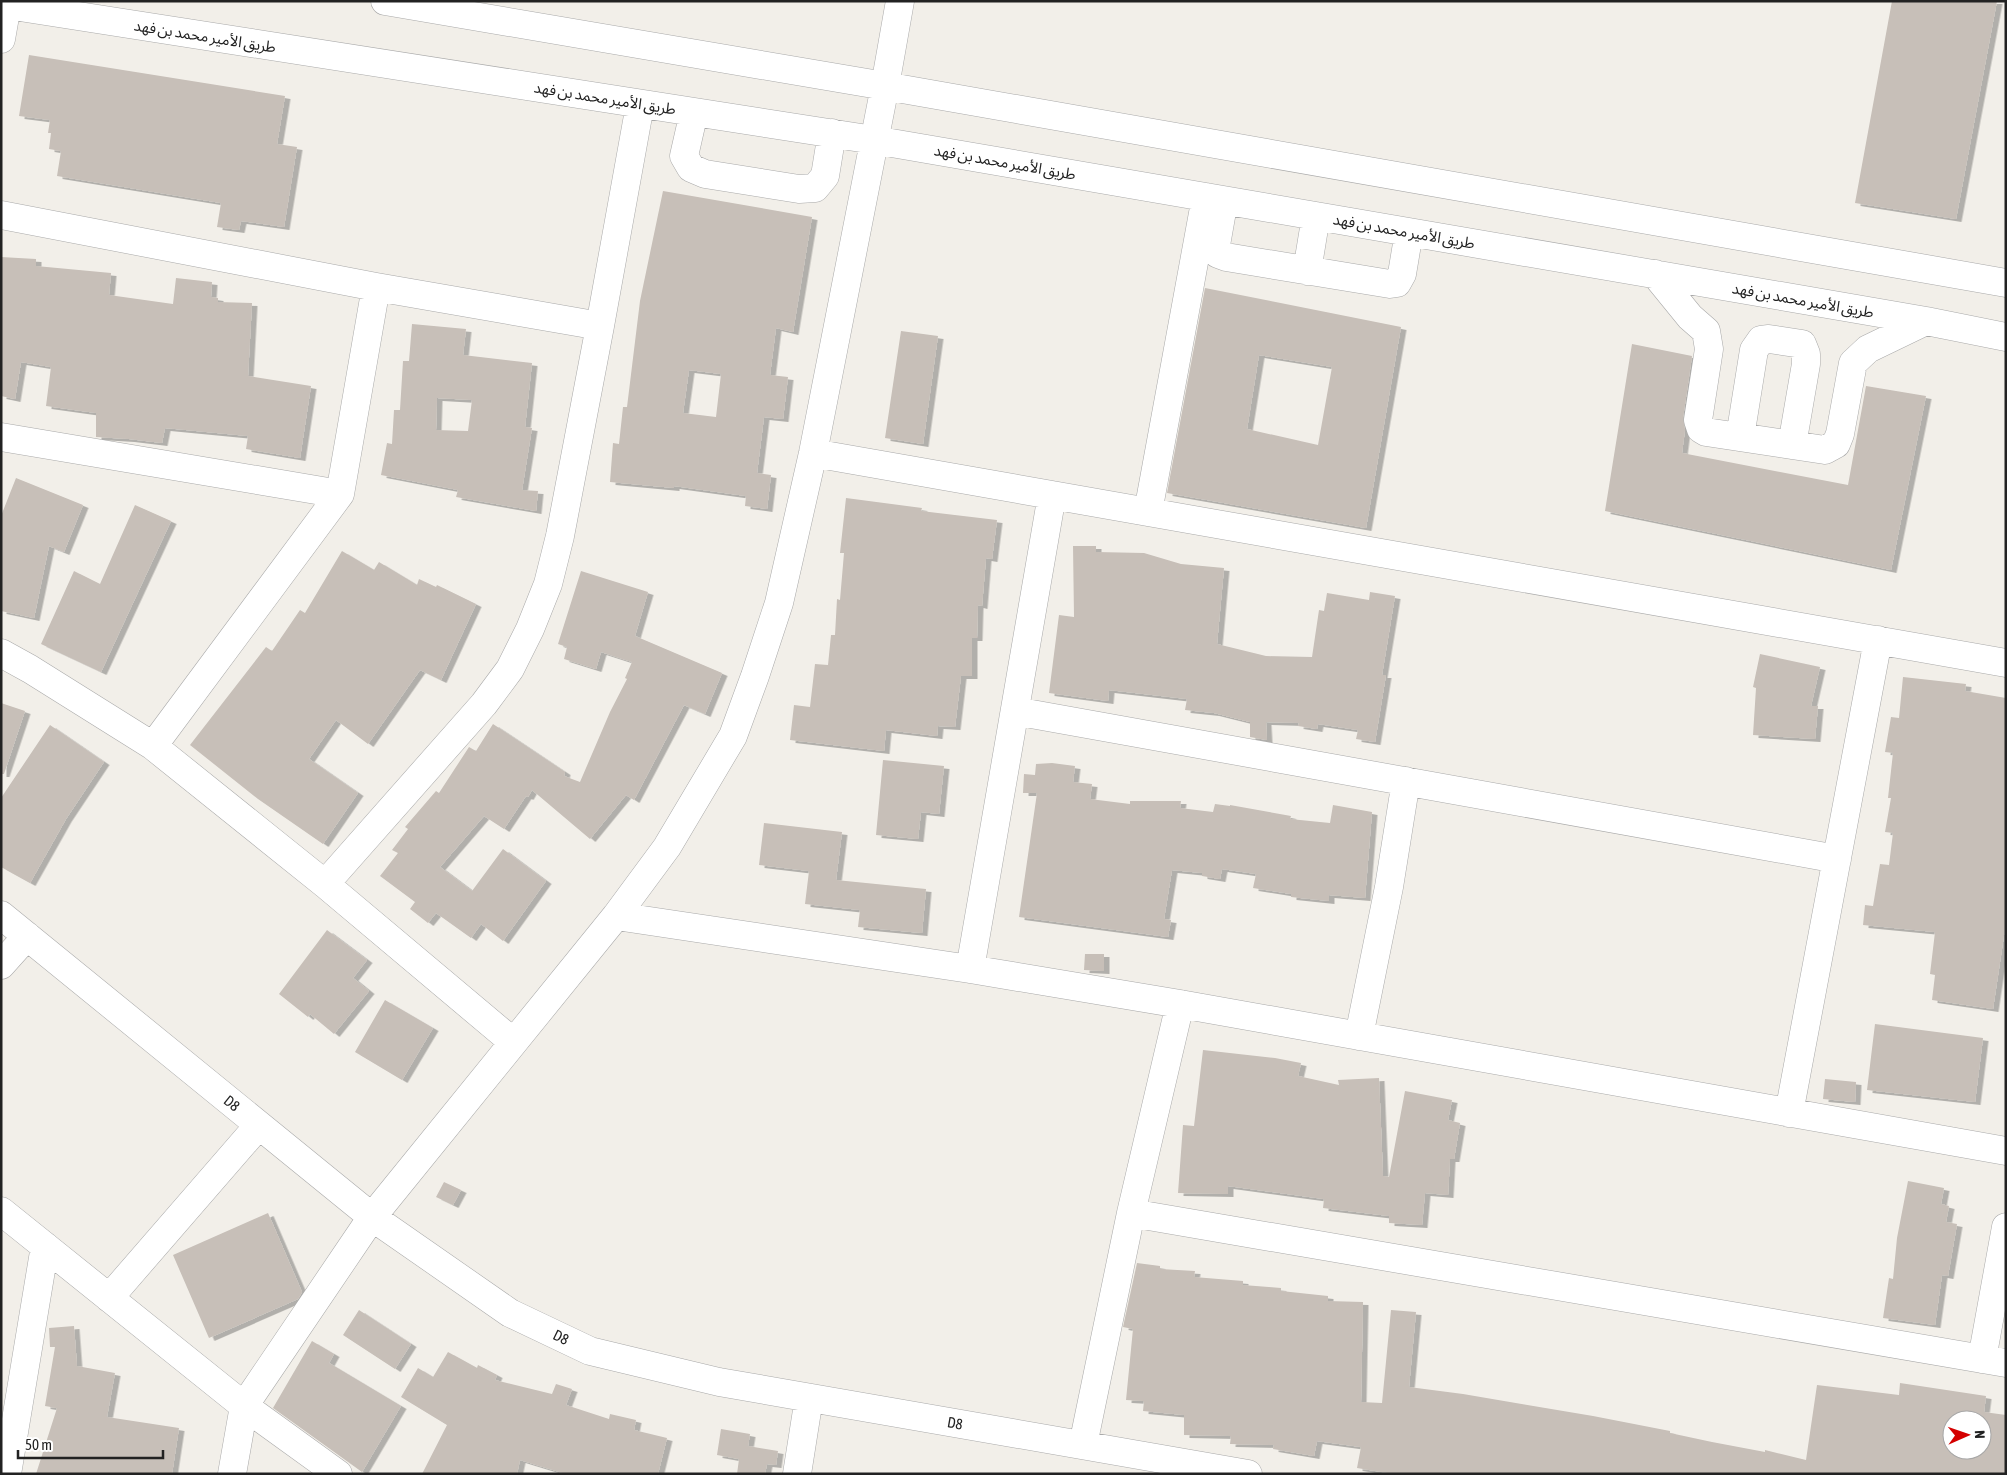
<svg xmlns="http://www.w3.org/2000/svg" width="2007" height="1475" font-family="'Asap Condensed','Noto Sans Arabic',sans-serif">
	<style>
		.building { fill: #c7bfb8; fill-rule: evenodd; filter: url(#shadow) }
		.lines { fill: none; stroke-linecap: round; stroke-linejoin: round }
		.minor-casing { stroke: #a9a9a9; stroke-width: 29 }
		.minor { stroke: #fff; stroke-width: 28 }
		.labels { text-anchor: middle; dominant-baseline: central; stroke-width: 4; stroke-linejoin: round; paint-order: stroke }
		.street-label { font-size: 15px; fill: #222; stroke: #fff }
	</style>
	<defs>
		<filter id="shadow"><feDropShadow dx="5.5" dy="3" stdDeviation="0" flood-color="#0004"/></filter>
	</defs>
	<rect width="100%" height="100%" fill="#f2efe9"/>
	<!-- building -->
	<path class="building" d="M1892,1H1997L1956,219L1855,203Z
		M29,55L285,96L277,144L297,147L284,227L241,221L239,230L217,227L221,203L57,176L61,151L49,149L51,133H48L50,120L19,116Z
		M663,191L812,217L793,332L776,328L770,375L788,377L783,419L764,417L757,473L771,475L767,509L745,506L746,496L674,486V488L610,482L613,443L619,444L623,407H627L640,301ZM689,370L721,374L716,417L683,413Z
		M1,257L36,259V266L111,273L109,295L173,304L176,278L212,282L211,297L218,298V302L252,303L248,376L311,386L300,458L246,449L248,436L165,428L162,443L129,439L96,437V413L46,406L51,367L21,362L15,399L1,396Z
		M1205,288L1401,327L1366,528L1167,493ZM1259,355L1332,367L1318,445L1247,429Z
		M412,324L466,329L463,355L532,363L525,427L532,428L522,490L538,491L536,511L456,497L458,490L381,475L387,443L392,444L394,410H400L403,361H409ZM437,398L472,400L468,431L436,430Z
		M901,331L938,336L923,444L885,438Z
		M1632,344L1692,356L1683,418L1685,430L1682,453L1848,485L1866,386L1926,396L1891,570L1605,511Z
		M16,478L83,505L64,552L49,546L34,618L1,611V516Z
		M846,498L922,508L921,511L997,520L992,559L986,558L982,606L978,605L977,638H972V676H961L955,727L938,726L937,736L886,730L884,751L790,740L794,705L810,707L815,664L828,665L831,635H835L837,599L840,600L844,553H840Z
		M135,505L171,521L101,672L41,644L74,571L100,584Z
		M1073,546H1096V552L1144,553L1181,564L1224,568L1217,644L1266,656L1312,657L1319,610L1324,611L1327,593L1369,600L1370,592L1395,596L1382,675H1386L1375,742L1356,739L1358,730L1318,724L1317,729L1298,726L1299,723L1266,722L1267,740L1250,737V722L1214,713L1185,710L1187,699L1109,690L1108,701L1049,693L1059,615L1074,617Z
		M342,551L374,570L379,562L417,585L419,579L436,587L437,585L476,604L441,680L420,670L368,744L336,720L309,759L358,793L323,844L258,799L190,745L266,647L272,651L300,610L305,613Z
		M581,571L648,592L635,636L722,673L705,714L684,705L634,800L626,795L590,839L532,790L528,797L526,796L504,829L484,816L440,867L472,891L503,849L546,881L503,941L481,924L471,938L436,913L428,923L410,909L415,902L380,876L398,853L392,850L408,829L405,827L436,791L439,793L469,747L476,751L493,724L565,772L564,776L580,782L610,712L627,679L625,678L632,662L601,652L596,669L564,659L567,647L558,644Z
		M1760,654L1820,667L1811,706H1818L1815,739L1753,735L1756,688L1753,687Z
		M1903,677L1966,684L1965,691L2006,698V922L1993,1009L1932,1000L1935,975L1930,974L1935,932L1863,925L1865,905L1873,906L1880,864L1889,865L1893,833L1885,832L1891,798H1888L1893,753L1885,752L1891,717L1899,718Z
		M1,703L25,711L4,774H1Z
		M50,725L104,762L66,819L30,883L1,867V798Z
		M883,760L944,766L939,814L921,812L918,839L876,835Z
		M1052,763L1075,766L1073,782L1092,784L1090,799L1130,804V801H1181L1180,808L1213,812L1215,804L1230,806V805L1291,816L1290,819L1330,823L1333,805L1372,812L1365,898L1329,895V901L1291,897V894L1253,888L1256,874L1222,869L1220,879L1202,876V873L1172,870L1164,919L1171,920L1168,937L1019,917L1037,793H1023L1024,774L1035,775L1036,764Z
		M764,823L842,832L836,880L926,889L922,933L858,927L860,910L805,904L809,871L759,865Z
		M327,930L367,960L353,978L369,991L334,1034L310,1014L308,1017L279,994Z
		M1085,954H1104V971L1084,970Z
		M385,1000L433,1028L402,1080L355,1052Z
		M1875,1024L1983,1038L1975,1102L1867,1090Z
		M1203,1050L1275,1058L1301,1063L1298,1076L1339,1085L1338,1080L1379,1078L1383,1176L1389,1177L1405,1091L1452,1100L1448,1120L1460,1123L1454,1159H1450L1448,1195L1425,1193L1422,1225L1389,1223V1216L1323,1208L1324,1199L1228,1186V1194L1178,1193L1183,1125L1194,1126Z
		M1825,1079L1856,1082L1855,1102L1823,1099Z
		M1908,1181L1944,1188L1941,1204L1949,1206L1946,1222L1957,1224L1948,1276L1942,1275L1935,1325L1883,1318L1889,1278L1893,1279L1897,1238Z
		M444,1182L461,1190L453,1205L436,1197Z
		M268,1213L302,1292L298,1299L209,1338L173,1255Z
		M1137,1263L1160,1266V1269L1195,1271L1194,1277L1243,1281V1285L1281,1288V1291L1328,1296V1301L1363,1302L1361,1402L1382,1403L1391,1310L1416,1312L1409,1387L1463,1394L1593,1416L1670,1431V1433L1712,1442L1765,1452V1450L1806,1460L1817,1385L1899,1395L1900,1383L1986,1396L1984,1412L2006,1415V1474H1394L1357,1468L1361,1447L1317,1441L1314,1456L1273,1449L1274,1445L1230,1444L1231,1436L1184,1435V1415L1143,1411L1144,1401L1126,1400L1133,1329L1123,1327ZM1952,1420H1982V1450H1952Z
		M359,1310L411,1344L395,1369L343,1335Z
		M74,1326L77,1366L115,1373L107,1417L179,1428L172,1474H36L57,1408L45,1406L55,1347H50L49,1328Z
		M312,1341L334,1354L329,1363L401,1406L362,1472L273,1408Z
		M448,1352L477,1368L478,1365L497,1375L495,1380L552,1394L556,1384L572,1389L566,1405L609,1419L610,1414L636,1420L634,1430L667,1438L658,1474H566L520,1460L517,1474H422L447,1425L401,1397L418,1368L433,1377Z
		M721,1429L750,1434L748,1446L778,1451L776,1465L767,1464L765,1474H737L739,1459L717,1455Z"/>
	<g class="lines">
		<!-- minor casing -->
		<g class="minor-casing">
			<path id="minor" d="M385,1L885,86L2006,283
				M1,4L874,140L1926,321L2006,337
				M1,39L7,5
				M694,112L684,156L691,168L705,174L799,189L815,188L825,176L832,133
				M1222,211L1216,245L1218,254L1226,257L1390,284L1397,283L1402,274L1409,232
				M1,215L376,287L600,326
				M1307,271L1316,216
				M1655,274L1690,317L1706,331L1709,349L1698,420L1701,429L1706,432L1825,450L1836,444L1840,434L1853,363L1868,349L1926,321
				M1,437L340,494
				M1740,437L1754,350L1761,340L1769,339L1802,344L1806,354V364L1792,445
				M813,453L2006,663
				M1148,512L1206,197
				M1,653L30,669L153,746L325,884L513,1042
				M1015,711L1837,859
				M153,746L340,494L376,287
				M325,884L484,704L510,669L530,629L548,584L560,536L600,326L640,105
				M1,915L372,1217L510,1313L590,1351L719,1382L1248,1474
				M616,916L970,969L1180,1004L2006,1151
				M1,965L27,936
				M970,969L1052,495
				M1180,1004L1131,1213L2006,1363
				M1359,1036L1389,887L1406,781
				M1789,1113L1878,640
				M1,1211L244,1406L338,1474
				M109,1298L259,1125
				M1982,1359L2006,1227
				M1083,1445L1131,1213
				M7,1474L45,1246
				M232,1474L244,1406L372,1217L616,916L667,847L733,736L755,676L779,603L813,453L885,86L900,1
				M797,1474L809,1398"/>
		</g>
		<!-- minor -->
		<use href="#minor" class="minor"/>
	</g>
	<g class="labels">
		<!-- street labels -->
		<g class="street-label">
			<text transform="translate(205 36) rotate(9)">طريق الأمير محمد بن فهد</text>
			<text transform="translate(605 98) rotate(9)">طريق الأمير محمد بن فهد</text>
			<text transform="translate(1005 162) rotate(10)">طريق الأمير محمد بن فهد</text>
			<text transform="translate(1404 231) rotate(10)">طريق الأمير محمد بن فهد</text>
			<text transform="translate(1803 300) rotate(10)">طريق الأمير محمد بن فهد</text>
			<text transform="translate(232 1103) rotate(39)">D8</text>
			<text transform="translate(561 1337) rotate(26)">D8</text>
			<text transform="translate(955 1423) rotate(10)">D8</text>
		</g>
	</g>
	<!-- border -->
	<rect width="2007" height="1475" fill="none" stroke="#222222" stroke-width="5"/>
	<!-- north arrow -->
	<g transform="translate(1967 1435) rotate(88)"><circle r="24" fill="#ffffff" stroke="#a7a7a7"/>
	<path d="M0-4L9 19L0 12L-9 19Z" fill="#d40000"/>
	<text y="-8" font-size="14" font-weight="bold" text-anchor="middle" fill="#222222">N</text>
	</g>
	<!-- scale -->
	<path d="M18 1450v8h145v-8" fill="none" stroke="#222222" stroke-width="2.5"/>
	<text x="25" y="1450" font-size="15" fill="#222222" stroke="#ffffff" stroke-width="4" paint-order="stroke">50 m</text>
</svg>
